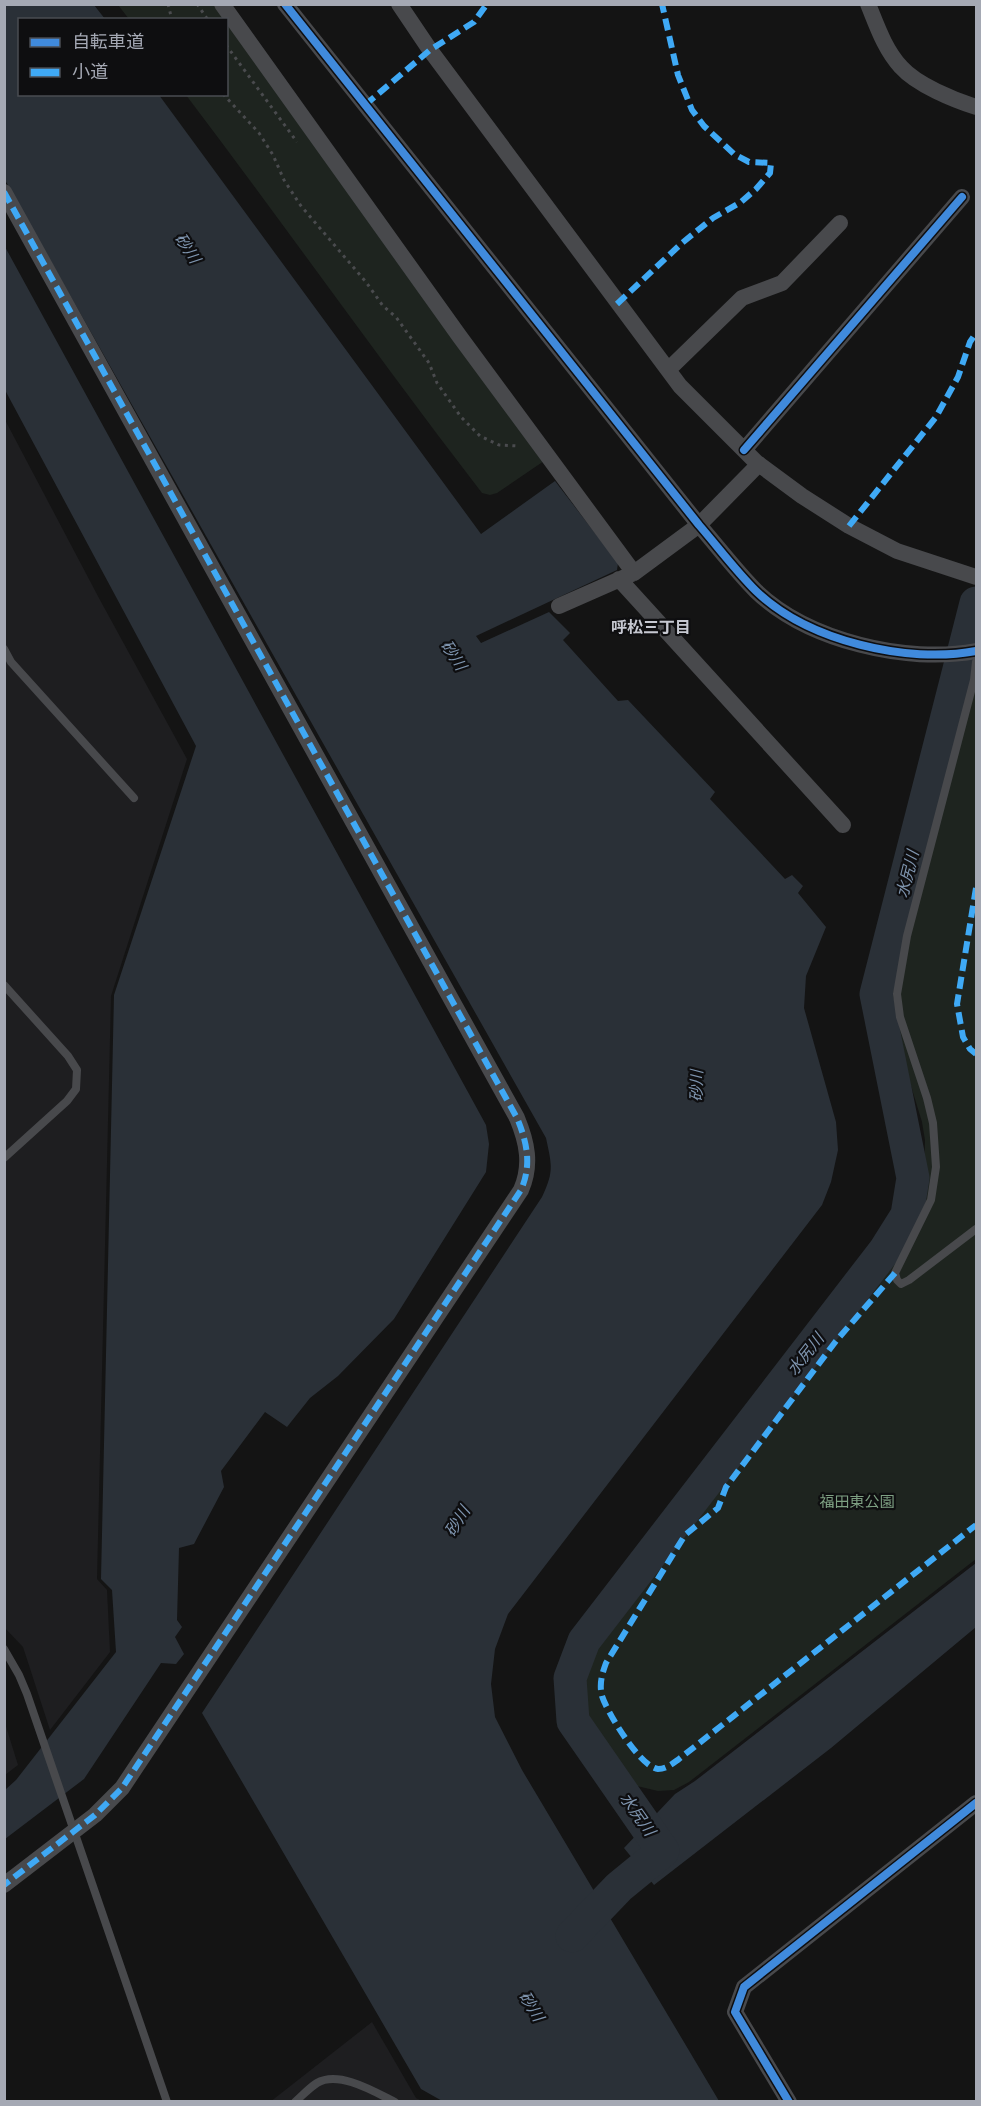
<svg xmlns="http://www.w3.org/2000/svg" width="981" height="2106" font-family="'Open Sans','Noto Sans JP',sans-serif">
	<style>
		.built { fill: #1e1e20 }
		.green { fill: #1e241f }
		.water { fill: #2a3037 }
		.lines { fill: none; stroke-linecap: round; stroke-linejoin: round }
		.river { stroke: #2a3037; stroke-width: 33 }
		.path { stroke: #4a4b4e; stroke-width: 3; stroke-dasharray: 3 4.5; stroke-linecap: butt }
		.lane { stroke: #48494c; stroke-width: 8 }
		.street { stroke: #48494c; stroke-width: 16 }
		.quiet { stroke: #3fa9f5; stroke-width: 6; stroke-dasharray: 12 6; stroke-linecap: butt }
		.cycleway-casing { stroke: #0e0e10; stroke-width: 11 }
		.cycleway { stroke: #408adc; stroke-width: 8 }
		.labels { text-anchor: middle; dominant-baseline: central; stroke-width: 4.5; stroke-linejoin: round; paint-order: stroke }
		.park-label { font-size: 15px; fill: #7d9f82; stroke: #0e0e10 }
		.water-label { font-size: 16px; font-style: italic; fill: #7e94ae; stroke: #0e0e10 }
		.neighbourhood-label { font-size: 16px; font-weight: bold; fill: #c6c8d1; stroke: #0e0e10 }
	</style>
	<rect width="100%" height="100%" fill="#141414"/>
	<!-- built -->
	<path class="built" d="M4,418L100,600L187,759L111,996L97,1579L107,1590L110,1652L50,1730L23,1647L4,1627Z
		M4,1720L18,1765L5,1775H4Z
		M372,2022L416,2098L422,2101L270,2102Z"/>
	<!-- green -->
	<path class="green" d="M118,5H214L225,19H129Z
		M227,21L544,461L497,493L490,495L482,493C381,362 286,227 186,95L226,94Z
		M976,670V1559L689,1782L674,1790L658,1791L637,1786L607,1755L591,1726L580,1697L583,1661L896,1250L917,1217L924,1188L925,1140L922,1122L895,1033L889,997L899,940L933,795L947,750L963,684L969,674Z"/>
	<!-- water -->
	<path class="water" d="M4,5H94L105,19L20,20V94L159,95L481,534L555,481L618,563L617,570L476,636L481,643L549,612L570,633L563,640L618,701L628,700L715,792L710,799L785,879L792,875L803,886L798,893L826,927L806,976L804,1008L836,1122L838,1150L831,1182L822,1205L508,1614L495,1649L491,1684L495,1717L522,1770L719,2101L444,2102L421,2089L202,1713L542,1197C554,1171 552,1166 546,1138L5,180Z
		M4,245L486,1125L489,1144L486,1172L394,1319L338,1376L310,1398L287,1427L265,1412L221,1471L224,1487L194,1544L179,1548L177,1620L182,1627L175,1637L184,1654L176,1664L161,1663L84,1779L5,1839V1790L16,1780L116,1652L112,1590L101,1579L114,995L196,746L5,390Z
		M976,1563V1627L831,1748L654,1885L624,1848L675,1794L695,1781Z"/>
	<g class="lines">
		<!-- river -->
		<path class="river" d="M572,1936L619,1887L663,1851L573,1721L570,1678L584,1641L885,1250L907,1215L913,1178L876,994L976,603"/>
		<!-- path -->
		<path class="path" d="M168,4L172,20
			M197,4L208,20
			M226,45L297,142
			M223,94L259,133L273,155L284,180L301,206L366,282L383,306L396,317L429,363L437,383L461,417L480,436L499,445L519,446"/>
		<!-- lane -->
		<path class="lane" d="M4,649L11,662L134,798
			M976,662L974,680L907,936L897,994L900,1017L927,1098L933,1123L936,1167L931,1200L895,1273L897,1280L901,1284L909,1280L976,1229
			M4,985L68,1056L77,1070L76,1089L67,1101L4,1158
			M4,1649L19,1675L27,1694L167,2102
			M295,2102C302,2096 309,2088 317,2083C339,2070 375,2092 395,2102"/>
		<!-- street -->
		<path class="street" d="M222,4L460,337L634,573
			M285,4L699,525C718,547 736,571 756,591C808,641 907,664 976,651
			M399,4L430,50L680,386L756,462L802,496L849,526L897,551L976,577
			M868,4C877,26 885,50 901,67C917,85 954,100 976,107
			M4,192L517,1118C527,1142 532,1165 521,1190L122,1788L95,1815L4,1885
			M668,370L742,298L782,283L840,223
			M744,450L962,197
			M619,579L843,825
			M559,606L634,573L699,525L759,464
			M789,2102L735,2012L744,1987L976,1803"/>
		<!-- quiet -->
		<path class="quiet" d="M365,105L430,50L474,22L487,4
			M4,192L517,1118C527,1142 532,1165 521,1190L122,1788L95,1815L4,1885
			M617,304L682,243L713,218L741,202L756,189L770,173L771,163L749,162L734,154L704,126L692,110L678,75L662,4
			M849,526L936,417L958,377L970,342L976,333
			M976,888L957,1004L963,1037L970,1049L976,1054
			M895,1273L836,1341L726,1487L718,1508L685,1535L606,1663C602,1674 599,1684 602,1696C607,1712 640,1767 658,1769C666,1769 672,1764 679,1759L976,1525"/>
		<!-- cycleway casing -->
		<g class="cycleway-casing">
			<path id="cycleway" d="M285,4L699,525C718,547 736,571 756,591C808,641 907,664 976,651
				M744,450L962,197
				M789,2102L735,2012L744,1987L976,1803"/>
		</g>
		<!-- cycleway -->
		<use href="#cycleway" class="cycleway"/>
	</g>
	<g class="labels">
		<!-- park labels -->
		<g class="park-label">
			<text x="857" y="1501">福田東公園</text>
		</g>
		<!-- water labels -->
		<g class="water-label">
			<text transform="translate(188 248) rotate(57)">砂川</text>
			<text transform="translate(454 655) rotate(57)">砂川</text>
			<text transform="translate(907 874) rotate(-76)">水尻川</text>
			<text transform="translate(696 1086) rotate(-89)">砂川</text>
			<text transform="translate(805 1354) rotate(-52)">水尻川</text>
			<text transform="translate(457 1521) rotate(-58)">砂川</text>
			<text transform="translate(638 1814) rotate(55)">水尻川</text>
			<text transform="translate(532 2006) rotate(59)">砂川</text>
		</g>
		<!-- neighbourhood labels -->
		<g class="neighbourhood-label">
			<text x="651" y="627">呼松三丁目</text>
		</g>
	</g>
	<!-- border -->
	<rect width="981" height="2106" fill="none" stroke="#a5a9b4" stroke-width="12"/>
	<!-- legend -->
	<rect x="18" y="18" width="210" height="78" fill="#0e0e10" stroke="#4a4c52" stroke-width="1.5"/>
	<rect x="30" y="38" width="30" height="9" fill="#408adc" stroke="#4a4c52" stroke-width="1.5"/>
	<text x="72" y="48" font-size="18" fill="#a5a9b4">自転車道</text>
	<rect x="30" y="68" width="30" height="9" fill="#3fa9f5" stroke="#4a4c52" stroke-width="1.5"/>
	<text x="72" y="78" font-size="18" fill="#a5a9b4">小道</text>
</svg>
